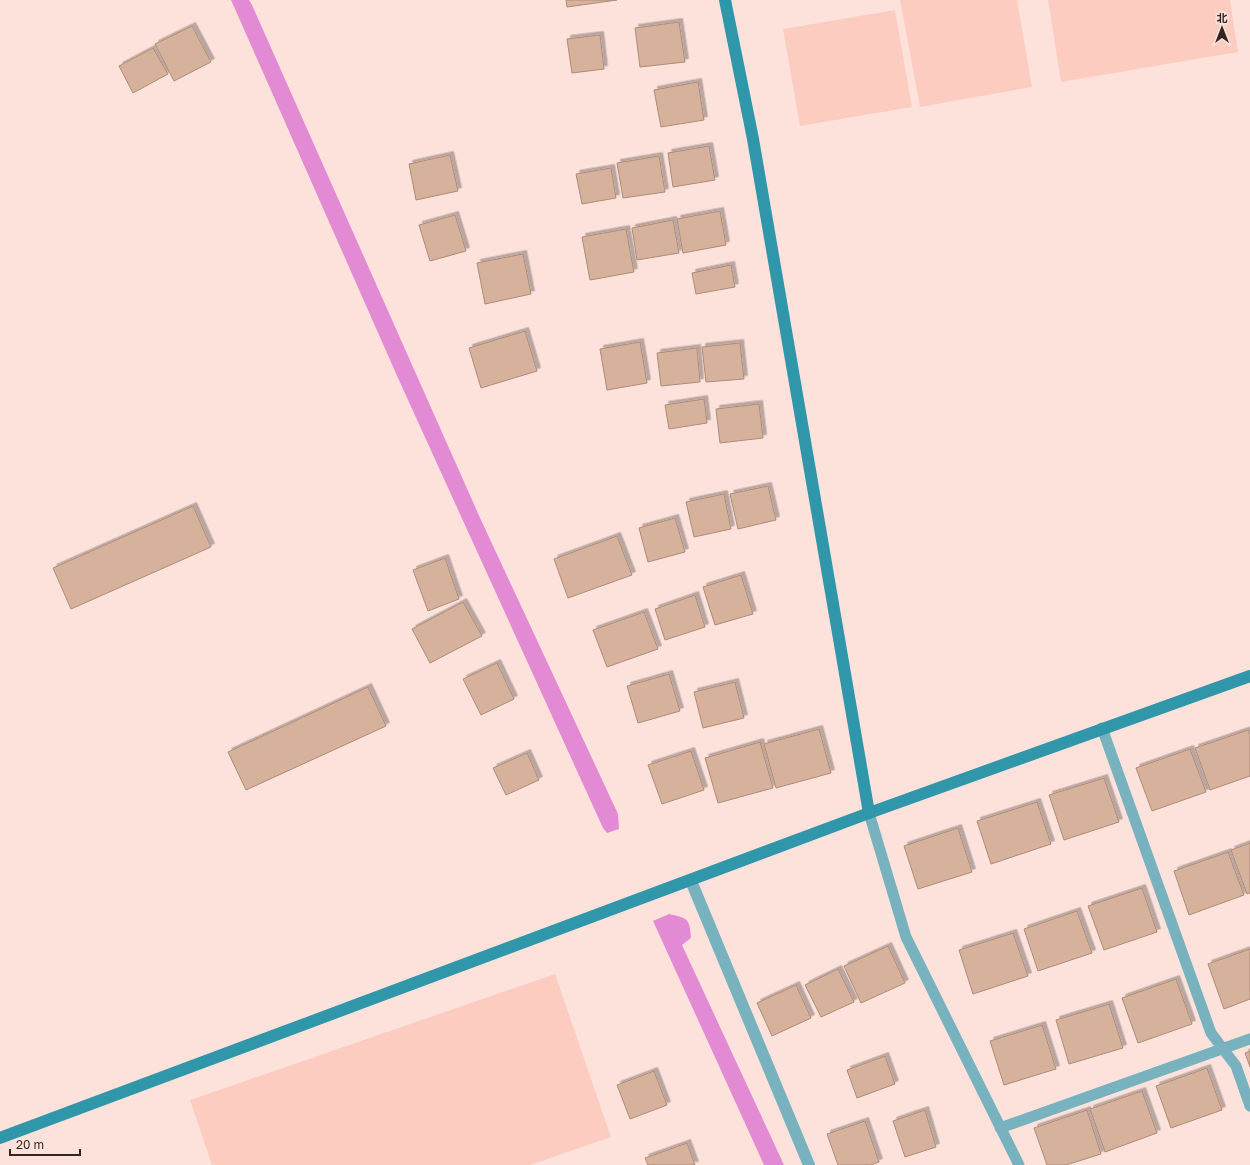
<svg xmlns="http://www.w3.org/2000/svg" width="1250" height="1165" font-family="'Golos Text','Noto Sans SC',sans-serif">
	<style>
		.green { fill: #fdccc1 }
		.water { fill: #e28bd4 }
		.building { fill: #d6b29c; stroke: #ae8b76; filter: url(#shadow) }
		.lines { fill: none; stroke-linecap: round; stroke-linejoin: round }
		.lane { stroke: #78b2bf; stroke-width: 11 }
		.street { stroke: #78b2bf; stroke-width: 12 }
		.secondary { stroke: #3096aa; stroke-width: 12 }
	</style>
	<defs>
		<filter id="shadow"><feDropShadow dx="3.5" dy="-3.5" stdDeviation="0" flood-color="#0004"/></filter>
	</defs>
	<rect width="100%" height="100%" fill="#fde2dc"/>
	<!-- green -->
	<path class="green" d="M900,0H1017L1032,87L920,107Z
		M1048,0H1230L1238,52L1061,82Z
		M895,10L912,107L800,126L783,29Z
		M555,974L611,1137L530,1165H212L190,1100Z"/>
	<!-- water -->
	<path class="water" d="M231,0H249L252,5L481,520L618,814L619,829L607,833L603,828L398,378Z
		M669,914C687,918 690,918 691,938L682,945L784,1165H764L653,921Z"/>
	<!-- building -->
	<path class="building" d="M566,0H617L567,7Z
		M679,22L685,62L640,67L635,28Z
		M192,26L211,62L174,81L155,44Z
		M600,35L604,69L572,73L567,39Z
		M153,48L168,74L133,93L119,66Z
		M698,82L704,120L661,127L654,90Z
		M709,146L715,180L673,187L668,153Z
		M450,155L458,191L416,200L409,164Z
		M659,156L665,192L623,198L617,163Z
		M611,168L616,198L582,204L576,174Z
		M720,211L726,245L683,253L677,219Z
		M455,215L466,251L430,261L419,225Z
		M673,220L679,253L637,260L632,228Z
		M626,229L634,272L590,280L582,237Z
		M523,254L531,294L485,304L477,263Z
		M731,265L735,287L696,294L692,273Z
		M525,331L537,371L481,388L469,348Z
		M640,342L647,383L607,390L600,349Z
		M740,343L744,379L706,382L702,347Z
		M697,348L700,382L661,386L657,353Z
		M704,399L707,423L669,429L665,405Z
		M759,404L763,438L720,443L716,409Z
		M768,486L776,520L738,529L730,494Z
		M724,494L731,529L694,537L686,502Z
		M193,506L211,547L71,609L53,568Z
		M675,518L685,552L648,562L639,528Z
		M617,536L632,575L568,598L554,559Z
		M445,558L459,599L428,611L413,570Z
		M741,575L753,614L715,625L703,587Z
		M695,595L705,627L665,640L655,609Z
		M463,602L482,636L430,663L412,629Z
		M644,612L658,649L607,667L593,630Z
		M497,663L514,699L481,715L463,679Z
		M669,674L680,711L638,723L627,686Z
		M735,682L744,718L703,728L694,692Z
		M368,687L386,726L246,790L228,752Z
		M819,729L831,773L776,788L764,744Z
		M1248,730L1250,735V776L1210,790L1195,748Z
		M760,742L773,788L718,803L705,758Z
		M1190,749L1206,792L1152,811L1136,768Z
		M691,751L704,790L662,804L648,765Z
		M527,753L539,780L506,795L493,768Z
		M1104,778L1119,822L1064,840L1049,795Z
		M1037,802L1051,844L991,864L977,821Z
		M958,828L972,872L918,889L904,846Z
		M1250,843V893L1247,894L1231,850Z
		M1228,852L1244,895L1189,915L1174,871Z
		M1142,888L1157,932L1104,950L1088,906Z
		M1077,911L1092,953L1038,971L1024,929Z
		M1013,933L1028,976L973,994L959,950Z
		M888,946L905,983L861,1003L844,966Z
		M1250,949V999L1224,1009L1208,964Z
		M838,969L854,1002L821,1017L805,985Z
		M1176,979L1192,1024L1138,1043L1122,998Z
		M796,985L811,1018L772,1036L757,1003Z
		M1109,1004L1123,1048L1069,1064L1056,1020Z
		M1042,1025L1056,1069L1004,1085L990,1041Z
		M1250,1051V1067L1245,1053Z
		M885,1056L895,1084L857,1098L847,1070Z
		M1207,1068L1222,1110L1171,1128L1156,1086Z
		M654,1071L667,1105L630,1119L617,1085Z
		M1142,1091L1157,1133L1105,1152L1090,1109Z
		M925,1110L936,1147L905,1157L893,1121Z
		M1087,1110L1101,1154L1066,1165H1047L1034,1128Z
		M865,1121L879,1162L871,1165H838L827,1134Z
		M687,1143L695,1165H648L645,1158Z"/>
	<g class="lines">
		<!-- lane -->
		<path class="lane" d="M1102,728L1211,1033L1236,1066L1250,1106
			M869,813L906,937L1019,1165
			M1000,1128L1250,1039"/>
		<!-- street -->
		<path class="street" d="M691,881L809,1165"/>
		<!-- secondary -->
		<path class="secondary" d="M725,0L753,139L869,813
			M0,1138L869,813L1250,676"/>
	</g>
	<!-- north arrow -->
	<g transform="translate(1222 28)" stroke="#fde2dc" stroke-width="3" paint-order="stroke">
	<path d="M0-3L7 15L0 10L-7 15Z" fill="#352521"/>
	<text y="-6" font-size="11" font-weight="bold" text-anchor="middle" fill="#352521">北</text>
	</g>
	<!-- scale -->
	<path d="M10 1149v6h70v-6" fill="none" stroke="#352521" stroke-width="2"/>
	<text x="16" y="1149" font-size="12" fill="#352521" stroke="#fde2dc" stroke-width="3" paint-order="stroke">20 m</text>
</svg>
